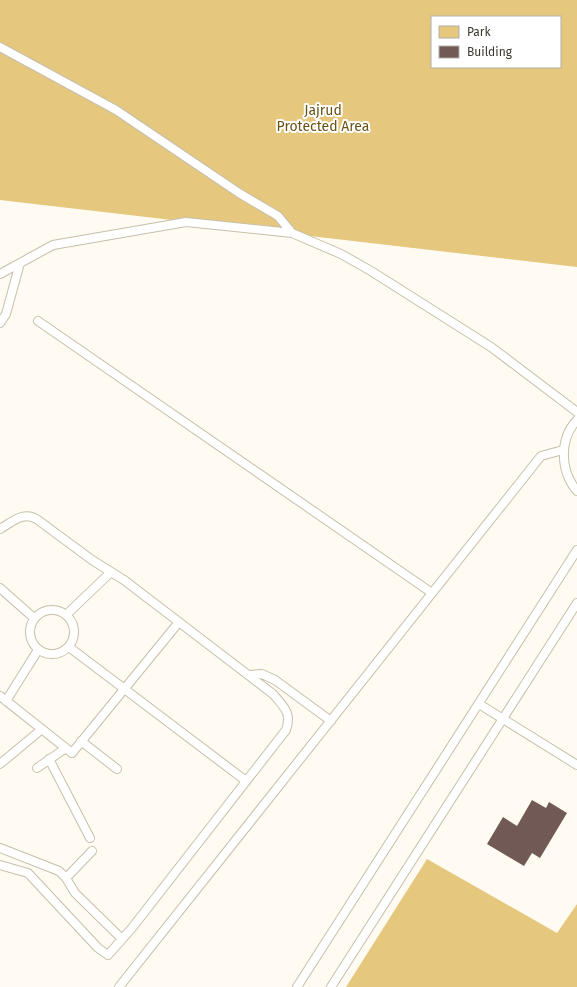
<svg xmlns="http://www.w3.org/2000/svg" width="577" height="987" font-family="'Fira Sans',sans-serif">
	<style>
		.green { fill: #e5c87d; fill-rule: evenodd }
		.building { fill: #715a56 }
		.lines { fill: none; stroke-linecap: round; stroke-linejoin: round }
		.lane-casing { stroke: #c7bfa9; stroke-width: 10 }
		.lane { stroke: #fff; stroke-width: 8 }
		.labels { text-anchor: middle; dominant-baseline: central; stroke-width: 4; stroke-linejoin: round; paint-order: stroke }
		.park-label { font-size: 14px; fill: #685315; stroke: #fff }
	</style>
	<rect width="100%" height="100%" fill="#fffbf2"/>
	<!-- green -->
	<path class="green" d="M0,0H577V267L0,200ZM432,17H560V67H432Z
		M427,859L557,933L577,904V987H346Z"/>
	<!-- building -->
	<path class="building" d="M532,800L546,808L549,802L567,813L540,858L532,853L524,866L487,844L503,817L517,826Z"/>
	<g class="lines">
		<!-- lane casing -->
		<g class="lane-casing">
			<path id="lane" d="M0,47L116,110L239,193L278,216L292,233
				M0,274L53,245L186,222L292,233L341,254L371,271L491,347L577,412
				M38,321L432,593
				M0,323L6,314L20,263
				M577,420C559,439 560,471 577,491
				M0,529C12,522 24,510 38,520L92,560L124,580L273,694C284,707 292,713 286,730L132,928L108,955L98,948L28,873L0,865
				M0,588L34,618
				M30 632a22 22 0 1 1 44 0a22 22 0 1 1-44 0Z
				M66,615L111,572
				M69,647L246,781
				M249,675L262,674L275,680L331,721
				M0,696L72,753L179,622
				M6,701L38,650
				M479,704L577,765
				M81,741L117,769
				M49,759L90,838
				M0,764L42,729
				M37,768L66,748
				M0,848L59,871L66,878L75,893L122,939
				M66,878L92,851
				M119,987L541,456L563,450
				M297,987L577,550
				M331,987L577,603"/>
		</g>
		<!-- lane -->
		<use href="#lane" class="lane"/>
	</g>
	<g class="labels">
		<!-- park labels -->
		<g class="park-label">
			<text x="323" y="110">Jajrud<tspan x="323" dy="16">Protected Area</tspan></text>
		</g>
	</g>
	<!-- legend -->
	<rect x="431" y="16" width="130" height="52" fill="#ffffff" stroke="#b1afab"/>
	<rect x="439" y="26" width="20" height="12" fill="#e5c87d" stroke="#b1afab"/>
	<text x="467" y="36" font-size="12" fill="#3b372e">Park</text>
	<rect x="439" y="46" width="20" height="12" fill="#715a56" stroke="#b1afab"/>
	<text x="467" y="56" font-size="12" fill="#3b372e">Building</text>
</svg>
